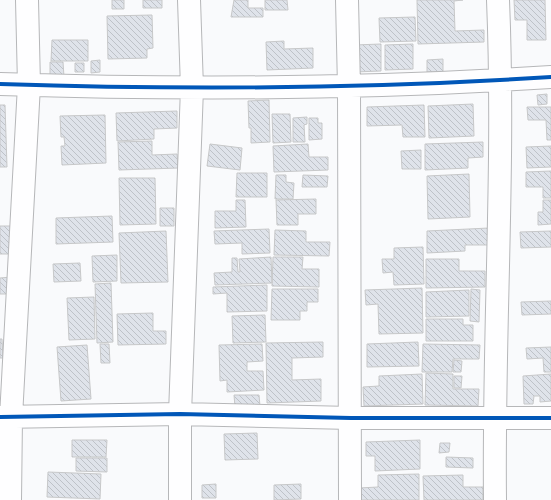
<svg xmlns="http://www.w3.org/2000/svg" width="551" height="500" font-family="Jost,sans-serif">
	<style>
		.building { fill: url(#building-back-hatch); stroke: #c7c8c9 }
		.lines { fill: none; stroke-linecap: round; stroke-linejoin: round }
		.minor-casing { stroke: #b6b7b9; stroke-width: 24 }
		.minor { stroke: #fefeff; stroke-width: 22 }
		.cycleway-casing { stroke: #fff; stroke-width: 6 }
		.cycleway { stroke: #0057b8; stroke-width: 4 }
	</style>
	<defs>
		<pattern id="building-back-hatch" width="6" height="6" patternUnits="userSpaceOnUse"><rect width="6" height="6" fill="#dfe3ea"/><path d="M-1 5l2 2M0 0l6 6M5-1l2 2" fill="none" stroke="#bec2c8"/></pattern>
	</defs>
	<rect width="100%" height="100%" fill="#f9fafc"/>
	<!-- building -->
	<path class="building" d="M112,0H124V9H112Z
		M143,0H162V8H143Z
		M234,0H248V8H263V17H231Z
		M265,0H287L288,10H265Z
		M417,0H463L454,1L455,31L484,30V42L418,44Z
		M514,0H545L546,40H527V20H515Z
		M152,15L153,48L147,49V58L108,59L107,16Z
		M415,17L416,41L380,42L379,18Z
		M52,40H88V61H51Z
		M284,41V49L313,48V68L267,70L266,42Z
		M381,44V71L354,72V45Z
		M413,44V69L385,70V45Z
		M443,59V72H427V60Z
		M100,60V72L91,73V61Z
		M50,62H63L64,77L50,76Z
		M75,63H84V72H75Z
		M547,94V104L538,105L537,95Z
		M269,100L270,142L251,143V128H249L248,101Z
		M473,104L474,136L429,138L428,106Z
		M0,105H5L7,167H0Z
		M424,105L425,137H403L402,125L367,126V107Z
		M527,107H551V140H547L546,120H528Z
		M177,111V128L154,129V139L117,141L116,113Z
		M272,114H290L291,142L273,143Z
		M105,115L106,163L62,165L61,146H65L64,137H61L60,116Z
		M307,117V124L304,125L305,142H293V118Z
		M309,118H318V123H322V139L309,140Z
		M152,141V155L177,154L178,168L119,170L118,142Z
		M483,142V157L468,158V168L425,170V144Z
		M210,144L242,148L240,170L207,166Z
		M308,144L309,157H328V170L274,172L273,146Z
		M551,146V167L527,168L526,147Z
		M421,150V169H402L401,151Z
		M551,171V198H543V187H526V172Z
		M237,173H267V197H236Z
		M469,174L470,217L428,219L427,176Z
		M276,175H286V182L294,183L293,199H275Z
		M303,175L328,176L327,187H302Z
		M119,178H155L156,224L120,225Z
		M316,199V214H298V225H277L276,200Z
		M236,200H245L246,227L215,228V211H236Z
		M543,200H551V224L538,225V212H543Z
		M160,208H174V226H160Z
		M112,216L113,242L56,244V218Z
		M0,226H11V254H0Z
		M489,228V245H465V251L427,253V231Z
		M269,229L270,253L242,254V243L215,244L214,231Z
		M275,230L306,231V242H330L329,256L274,255Z
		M166,231L168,282L121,283L119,233Z
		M551,231V247L521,248L520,232Z
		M423,247L424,284L394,285L393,272L383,273L382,259H394V248Z
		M117,255V281L93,282L92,256Z
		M271,257L272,283L215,285L214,273L232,272V258H237L238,272H240L239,259Z
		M273,257H303L302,269H319V287L272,286Z
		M426,259H459V271H485V287L426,288Z
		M80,263L81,281L54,282L53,264Z
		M11,277L12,294H0V278Z
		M111,283L113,342L97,343L95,284Z
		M267,285V311L227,312V293L213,294V287Z
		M422,288L423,333L379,334L378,304L366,305L365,290Z
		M272,289H318V302H307V311H300V320H271Z
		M471,289L480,290L479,322L470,321Z
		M469,290V316L426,317V292Z
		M94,297L95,339L69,340L67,298Z
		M551,301V314L522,315L521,302Z
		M153,313V331H166V344L118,345L117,314Z
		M265,315L266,342L233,343L232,316Z
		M426,319H463V325H473V341H426Z
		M0,339H2L3,358H0Z
		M323,342V357L292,358V380L321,379V401L267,403L266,343Z
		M418,342L419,366L367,367V344Z
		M100,344H109L110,363H101Z
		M262,344L263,361L247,362V371H263L264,390L227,392V380L220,381L219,345Z
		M423,344L480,345L479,359H453L452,372H422Z
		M87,345L91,399L61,401L57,347Z
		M551,347V372H544L543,358L527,359L526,348Z
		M454,360L462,361L461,372H453Z
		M426,373L453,374V389H479L478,406L425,405Z
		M422,374L423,404L364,406L363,387L379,386V376Z
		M551,374V401L540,402V396H534L533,404H524L523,376Z
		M454,376H462L461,388H454Z
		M234,395H259L260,406L235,407Z
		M257,433L258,459L225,460L224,434Z
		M72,440H107L106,457H72Z
		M420,440V469L375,471V456H366V442Z
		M440,443H450L449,452L439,453Z
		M446,457L473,458V468L446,467Z
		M76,458H107V472L76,471Z
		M48,472L101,474L100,499L47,497Z
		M419,474V500H359V488L378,487V475Z
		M463,475V487H483V500H424L423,476Z
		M216,484V498H202V485Z
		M301,484V499L274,500V485Z"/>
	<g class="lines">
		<!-- minor casing -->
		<g class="minor-casing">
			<path id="minor" d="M347,0L349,87L350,500
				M0,84C184,90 367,89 551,77
				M0,417L180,414L351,418H551
				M10,500L11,417L29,85L27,0
				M180,500V414L192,88L189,0
				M495,500C493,333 505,167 498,0"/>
		</g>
		<!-- minor -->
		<use href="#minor" class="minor"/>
		<!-- cycleway casing -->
		<g class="cycleway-casing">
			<path id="cycleway" d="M0,84C184,90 367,89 551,77
				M0,417L180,414L351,418H551"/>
		</g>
		<!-- cycleway -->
		<use href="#cycleway" class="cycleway"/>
	</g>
</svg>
